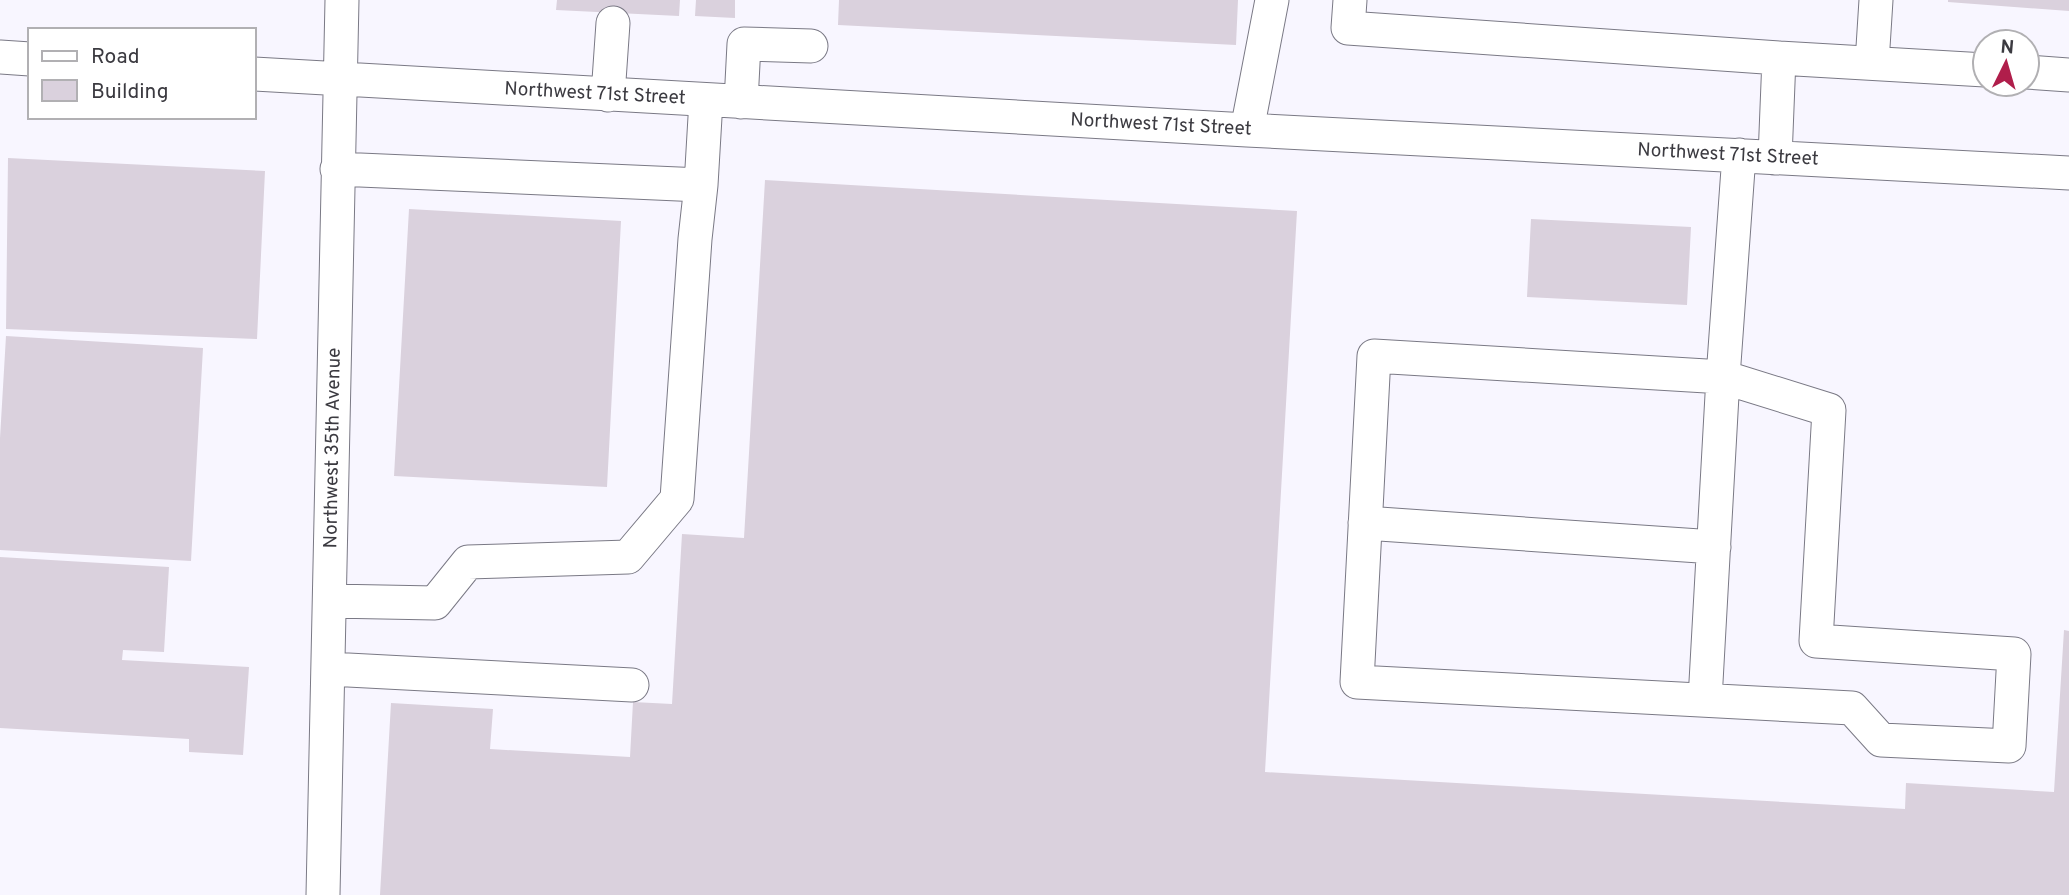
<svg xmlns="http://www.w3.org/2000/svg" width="2069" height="895" font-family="Overpass,sans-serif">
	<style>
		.building { fill: #dad1dd }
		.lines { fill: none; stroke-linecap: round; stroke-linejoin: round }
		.minor-casing { stroke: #7a7985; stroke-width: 35 }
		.minor { stroke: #fff; stroke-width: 33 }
		.labels { text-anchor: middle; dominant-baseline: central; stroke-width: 5; stroke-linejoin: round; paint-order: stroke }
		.street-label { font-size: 19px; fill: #3b3a40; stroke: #fff }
	</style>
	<rect width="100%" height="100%" fill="#f8f6ff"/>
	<!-- building -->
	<path class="building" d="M557,0H680L679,16L556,10Z
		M696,0H735V18L695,16Z
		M839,0H1238L1236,45L838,25Z
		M1948,0H2069V11L1948,2Z
		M8,158L265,171L257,339L6,329Z
		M765,180L1297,211L1265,772L1905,809L1906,783L2054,792L2064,630L2069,631V895H380L391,703L493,709L490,749L630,757L633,702L672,704L682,534L744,538Z
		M409,209L621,221L607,487L394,476Z
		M1531,219L1691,227L1687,305L1527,297Z
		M6,336L203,348L191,561L0,550V438Z
		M0,557L169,567L164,652L123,650L122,660L249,667L243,755L189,752V739L0,728Z"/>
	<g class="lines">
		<!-- minor casing -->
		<g class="minor-casing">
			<path id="minor" d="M1350,0L1348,28L1779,58
				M0,57L30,59
				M1872,63L1876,0
				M2027,72L2069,75
				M254,74L1247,130L2069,173
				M608,95L613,23
				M741,102L744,44L811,46
				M1247,130L1272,0
				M1775,158L1779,58L1985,70
				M337,169L701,185L706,100
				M1365,523L1714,547
				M330,601L435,603L468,562L628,557L677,499L695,239L701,185
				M329,669L632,685
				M1705,700L1723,377L1829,410L1816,641L2014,654L2009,746L1881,740L1852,708L1357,682L1374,356L1723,377L1739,155
				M323,895L342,0"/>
		</g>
		<!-- minor -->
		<use href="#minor" class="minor"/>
	</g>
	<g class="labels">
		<!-- street labels -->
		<g class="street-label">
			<text transform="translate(595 94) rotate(3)">Northwest 71st Street</text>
			<text transform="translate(1161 125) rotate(3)">Northwest 71st Street</text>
			<text transform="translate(1728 155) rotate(3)">Northwest 71st Street</text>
			<text transform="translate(333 448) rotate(-89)">Northwest 35th Avenue</text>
		</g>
	</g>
	<!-- legend -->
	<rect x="28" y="28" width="228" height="91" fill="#ffffff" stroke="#b1b0b3" stroke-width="2"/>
	<rect x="42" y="51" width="35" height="10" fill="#ffffff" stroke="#b1b0b3" stroke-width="2"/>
	<text x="91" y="63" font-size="21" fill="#3b3a40">Road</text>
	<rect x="42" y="80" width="35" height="21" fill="#dad1dd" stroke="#b1b0b3" stroke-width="2"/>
	<text x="91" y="98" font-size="21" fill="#3b3a40">Building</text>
	<!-- north arrow -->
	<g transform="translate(2006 63) rotate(5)"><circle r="33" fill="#ffffff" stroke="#b1b0b3" stroke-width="2"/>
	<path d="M0-5L12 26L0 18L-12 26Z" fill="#b01e4b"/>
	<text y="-10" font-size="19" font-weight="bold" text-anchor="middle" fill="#3b3a40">N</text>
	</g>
</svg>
